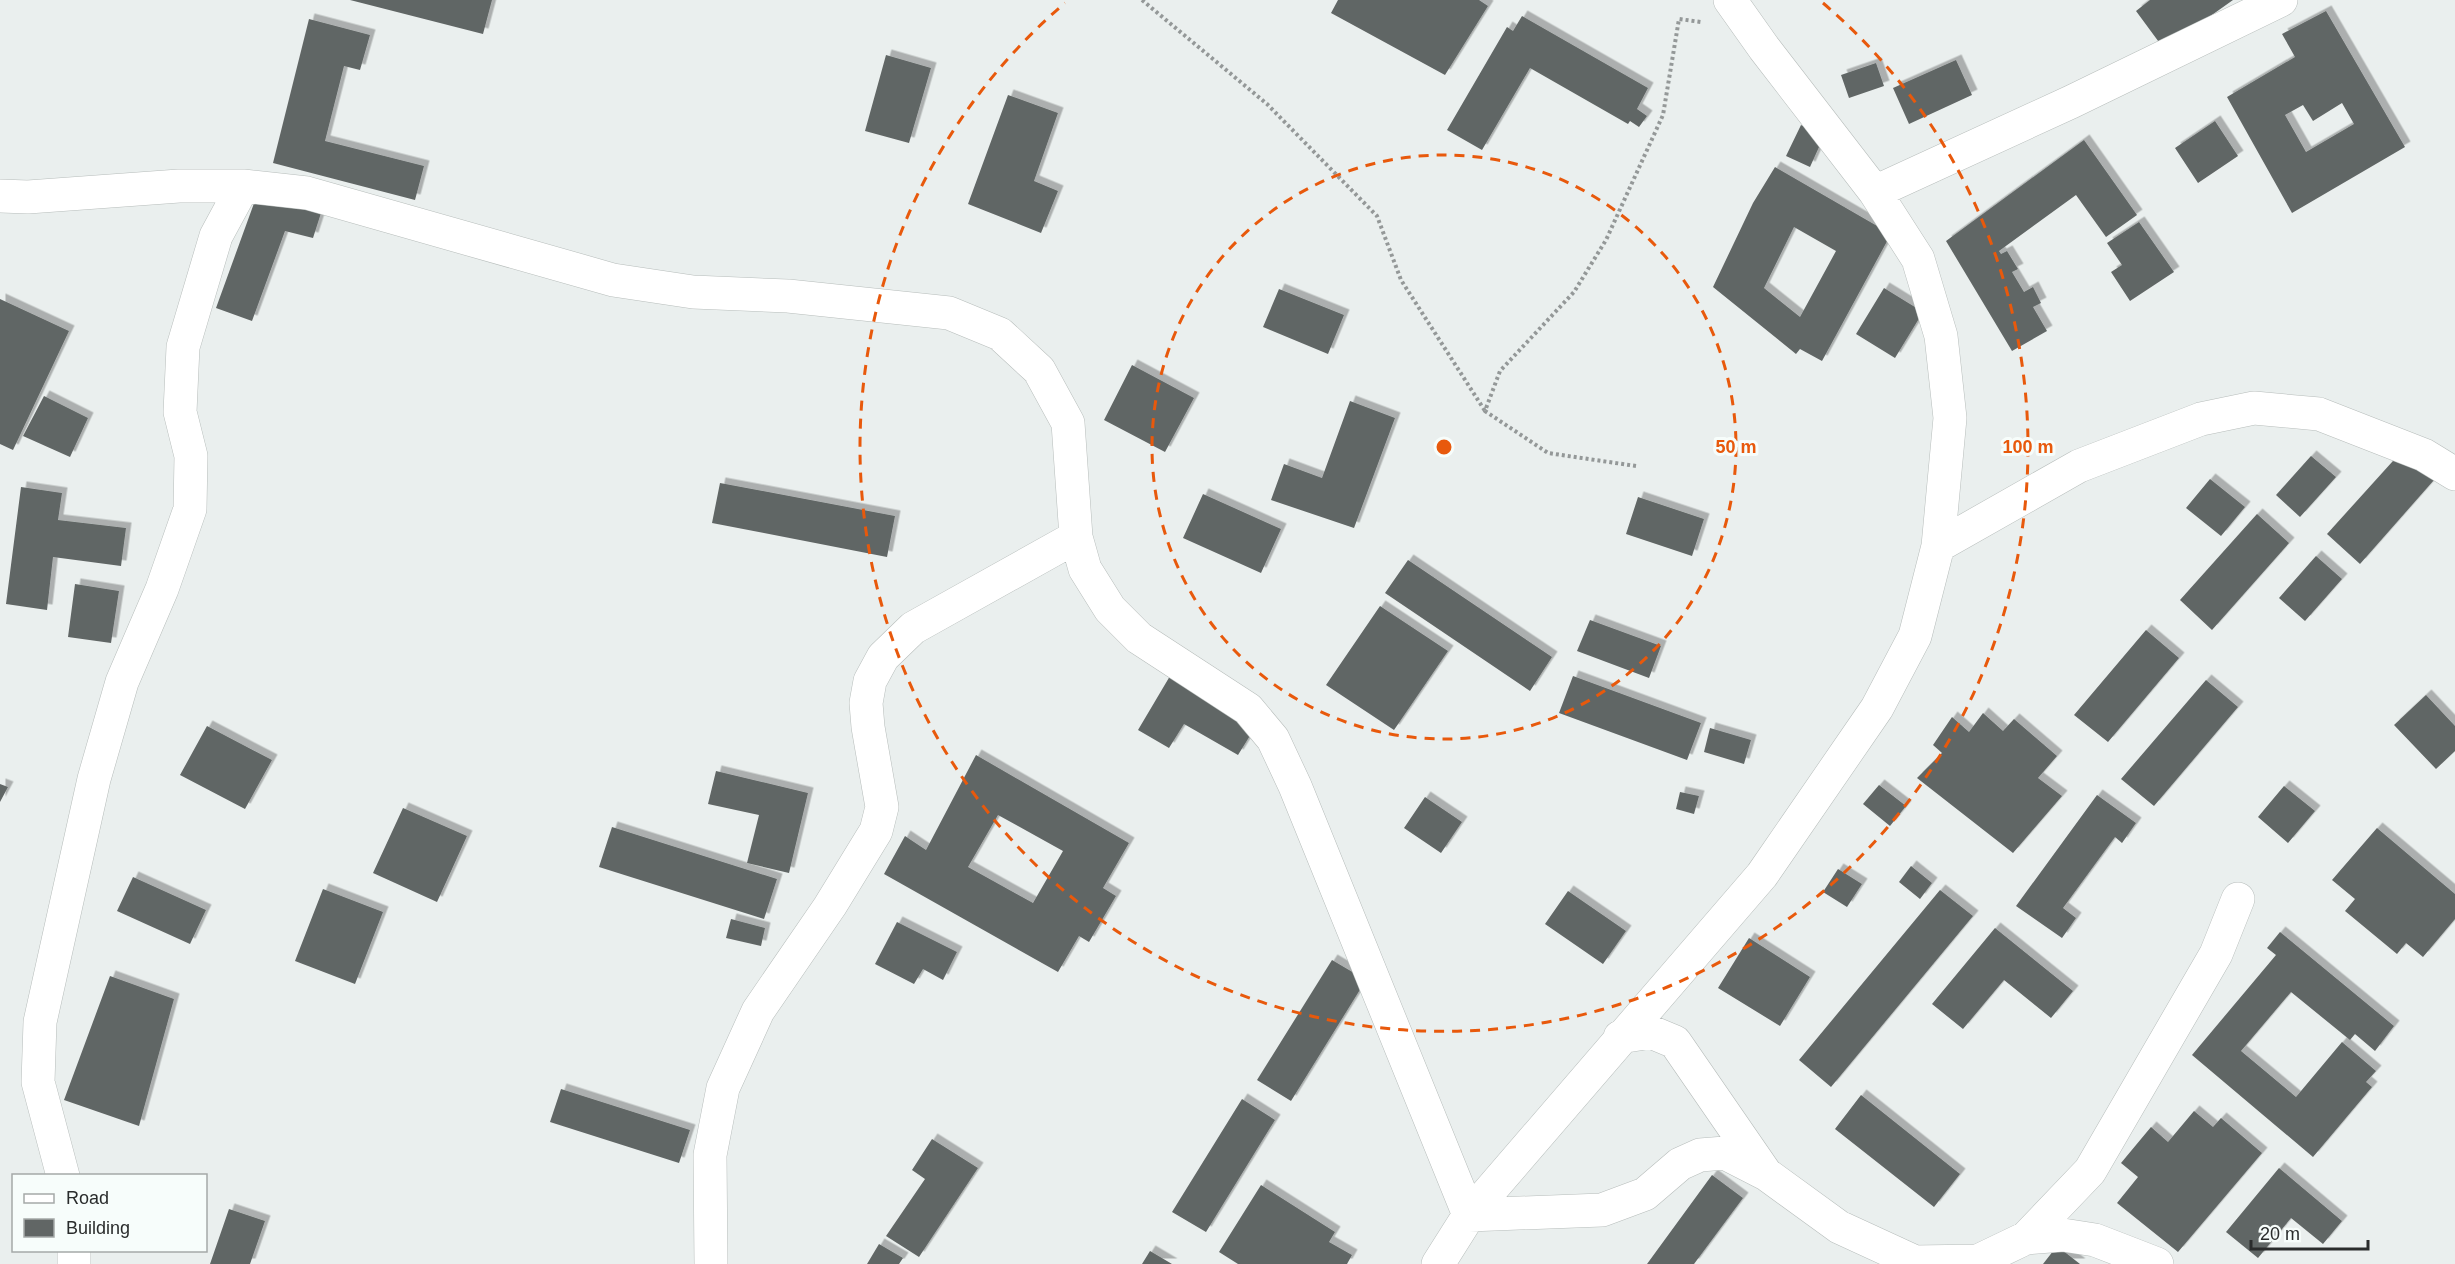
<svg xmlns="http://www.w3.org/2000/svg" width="2455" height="1264" font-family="Arial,sans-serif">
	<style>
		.building { fill: #616665; fill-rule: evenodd; filter: url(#shadow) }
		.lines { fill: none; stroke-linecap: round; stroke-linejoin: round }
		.minor-casing { stroke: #b7bdbb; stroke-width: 34 }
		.path { stroke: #949898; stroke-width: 4; stroke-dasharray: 3 3; stroke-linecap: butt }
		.minor { stroke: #fff; stroke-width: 33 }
		.ring { fill: none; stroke: #e8590c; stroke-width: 3; stroke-dasharray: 10 8 }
		.centre { fill: #e8590c; stroke: #f7fdfb; stroke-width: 3 }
		.ring-label { font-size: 18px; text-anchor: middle; font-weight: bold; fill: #e8590c; stroke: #f7fdfb; stroke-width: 6; stroke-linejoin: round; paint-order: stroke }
	</style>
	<defs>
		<filter id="shadow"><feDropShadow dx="5.5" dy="-5.5" stdDeviation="0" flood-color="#0004"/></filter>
	</defs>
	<rect width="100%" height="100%" fill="#eaefee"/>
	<!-- building -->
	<path class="building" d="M350,0H492L483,34Z
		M1338,0H1479L1488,6L1445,75L1331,13Z
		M2150,0H2233L2164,49L2136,11Z
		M2326,11L2405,147L2292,213L2227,97L2295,57L2282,34ZM2342,103L2354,124L2306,152L2285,115L2303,105L2313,121Z
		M1522,16L1648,88L1637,109L1647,116L1639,127L1630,121L1628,124L1530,68L1482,150L1447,130L1507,27L1513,31Z
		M309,19L370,35L360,70L344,66L325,141L424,166L415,200L273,163Z
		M886,55L931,68L909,143L865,131Z
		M1956,60L1972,95L1909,124L1893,88Z
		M1876,63L1884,86L1849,98L1841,75Z
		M1008,95L1058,113L1034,181L1058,191L1041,233L968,204Z
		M2215,121L2238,156L2198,183L2175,148Z
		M1801,125L1824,136L1810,167L1786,156Z
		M2084,140L2137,215L2106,237L2076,195L1999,251L2001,254L2007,251L2018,269L2012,272L2024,292L2033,287L2041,303L2033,307L2047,331L2012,351L1946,241Z
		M1775,167L1891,234L1822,361L1800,349L1796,354L1713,287L1753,203ZM1794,227L1836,251L1800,317L1764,288Z
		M257,195L321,213L313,238L285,231L252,321L216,308Z
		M2139,222L2174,272L2130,301L2111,272L2122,265L2107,243Z
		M1884,288L1923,312L1895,358L1856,334Z
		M1279,289L1344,315L1328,354L1263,327Z
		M0,299L69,331L13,450L0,444Z
		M1132,365L1194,398L1165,452L1104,420Z
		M44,396L88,418L70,457L23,436Z
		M1350,401L1395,418L1354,528L1271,500L1284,464L1322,478Z
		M2402,451L2434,480L2360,564L2327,534Z
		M2311,456L2336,477L2300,517L2276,495Z
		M2210,479L2245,507L2221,536L2186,508Z
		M720,483L895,516L887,557L712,523Z
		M21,487L62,493L58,520L126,528L121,566L53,557L47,610L6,604Z
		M1203,494L1281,529L1261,573L1183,538Z
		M1638,497L1704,519L1692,556L1626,534Z
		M2257,514L2289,543L2212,630L2180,600Z
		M2316,556L2342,579L2305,621L2279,598Z
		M1408,560L1552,657L1530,691L1385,593Z
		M75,584L119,591L111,643L68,637Z
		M1380,606L1448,651L1394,730L1326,685Z
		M1590,620L1661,646L1649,678L1577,651Z
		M2146,630L2179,658L2108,742L2074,715Z
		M1170,676L1256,726L1238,755L1184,724L1169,748L1138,730Z
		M1573,676L1701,723L1687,760L1559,713Z
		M2206,680L2238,707L2154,806L2121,779Z
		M2426,695L2455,726V751L2436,769L2394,725Z
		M1983,713L2003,731L2014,719L2057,756L2038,778L2062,796L2013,853L1917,778L1942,753L1933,745L1952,717L1969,732Z
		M207,726L272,760L245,809L180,775Z
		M1710,728L1751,740L1744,764L1704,752Z
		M976,755L1129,843L1103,888L1116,896L1089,942L1079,936L1058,972L884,874L905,836L926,850ZM998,815L1063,851L1033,903L968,867Z
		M716,771L808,793L789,873L747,863L759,815L708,804Z
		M0,784L8,787L0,802Z
		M1879,785L1906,806L1890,826L1863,804Z
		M2284,786L2315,811L2288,843L2258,817Z
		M1680,792L1699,796L1694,814L1676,809Z
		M2097,795L2136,823L2122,843L2115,837L2063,908L2076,918L2062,938L2016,906Z
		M1425,797L1462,822L1441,853L1404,828Z
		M403,808L467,836L437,902L373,873Z
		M612,827L777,879L764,919L599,867Z
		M2377,828L2455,894V919L2423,957L2406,943L2397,954L2345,911L2355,899L2332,880Z
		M1911,866L1932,883L1920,899L1899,882Z
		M1838,869L1862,884L1847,907L1823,892Z
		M133,877L206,910L190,944L117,911Z
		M323,889L383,912L355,984L295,961Z
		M1940,890L1973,916L1831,1087L1799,1060Z
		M1568,891L1626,931L1603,964L1545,924Z
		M731,919L765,928L761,946L726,938Z
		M897,922L957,952L943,980L923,969L914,984L875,964Z
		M1995,928L2073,991L2051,1018L2004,980L1963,1029L1932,1004Z
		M2280,932L2394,1026L2375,1051L2355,1034L2350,1040L2291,992L2241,1051L2296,1097L2342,1042L2376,1071L2366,1082L2372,1087L2313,1157L2192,1055L2276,955L2267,948Z
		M1749,938L1810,977L1780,1026L1718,988Z
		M1332,960L1366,980L1291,1101L1257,1080Z
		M110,976L174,999L139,1126L64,1100Z
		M561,1089L690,1130L679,1163L550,1122Z
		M1861,1095L1960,1174L1934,1207L1835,1129Z
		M1242,1099L1275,1120L1206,1232L1172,1212Z
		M2194,1111L2213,1127L2221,1118L2262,1153L2178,1252L2117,1203L2138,1177L2121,1163L2151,1127L2168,1142Z
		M932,1139L978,1168L919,1257L886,1236L925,1179L912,1170Z
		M2279,1168L2342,1221L2323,1244L2291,1218L2258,1258L2226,1232Z
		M1712,1175L1743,1198L1694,1264H1647Z
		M1261,1185L1335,1232L1329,1242L1352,1255L1347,1264H1238L1219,1252Z
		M229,1209L265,1221L250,1264H210Z
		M879,1244L903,1258L899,1264H867Z
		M2057,1246L2080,1264H2043Z
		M1150,1251L1172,1264H1142Z"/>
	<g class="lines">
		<!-- minor casing -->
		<g class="minor-casing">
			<path id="minor" d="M1875,192L2071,102L2281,0
				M0,196L28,197L179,186H243L307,193L613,280L693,292L788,296L949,313L1000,334L1039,370L1068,423L1076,537L1085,569L1110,609L1139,638L1248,709L1273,739L1295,786L1469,1215L1602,1210L1645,1194L1680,1164L1700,1155L1725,1153L1766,1174
				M1938,546L2079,466L2201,419L2254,408L2319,414L2424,455L2455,474
				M1620,1037L1651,1032L1675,1042L1766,1174L1839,1227L1915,1262L1978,1261L2026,1238
				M63,1176L38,1082L40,1022L94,779L122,682L162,589L190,509L191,456L180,412L183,347L216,236L243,186
				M74,1250V1264
				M711,1264L710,1155L723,1088L758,1011L830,906L876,831L882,807L868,727L866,703L870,681L883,657L913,628L1076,537
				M1438,1264L1469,1215L1762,875L1877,708L1915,636L1938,546L1950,418L1941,336L1918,259L1875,192L1764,48L1730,0
				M2157,1264L2095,1240L2063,1235L2026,1238L2090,1171L2216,954L2238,899"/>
		</g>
		<!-- path -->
		<path class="path" d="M1142,0L1267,104L1377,216L1401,280L1485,411
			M1636,466L1548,453L1485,411L1500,371L1574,292L1606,240L1663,115L1679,19L1701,22"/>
		<!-- minor -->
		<use href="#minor" class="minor"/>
	</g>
	<!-- distance rings -->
	<g class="ring">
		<circle cx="1444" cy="447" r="292"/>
		<path d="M1823 3A584 584 0 1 1 1065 3"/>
	</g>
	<circle cx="1444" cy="447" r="9" class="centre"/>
	<g class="ring-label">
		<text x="1736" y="453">50 m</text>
		<text x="2028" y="453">100 m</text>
	</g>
	<!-- legend -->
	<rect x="12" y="1174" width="195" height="78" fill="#f7fdfb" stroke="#a5a9a8" stroke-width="1.5"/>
	<rect x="24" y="1194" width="30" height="9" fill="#ffffff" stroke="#a5a9a8" stroke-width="1.5"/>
	<text x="66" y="1204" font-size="18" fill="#2a2c2c">Road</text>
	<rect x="24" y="1219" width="30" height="18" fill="#616665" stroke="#a5a9a8" stroke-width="1.5"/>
	<text x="66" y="1234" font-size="18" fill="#2a2c2c">Building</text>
	<!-- scale -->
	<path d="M2251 1240v9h117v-9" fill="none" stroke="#2a2c2c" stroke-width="3"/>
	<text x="2260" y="1240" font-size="18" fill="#2a2c2c" stroke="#f7fdfb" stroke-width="4.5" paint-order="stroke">20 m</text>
</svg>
